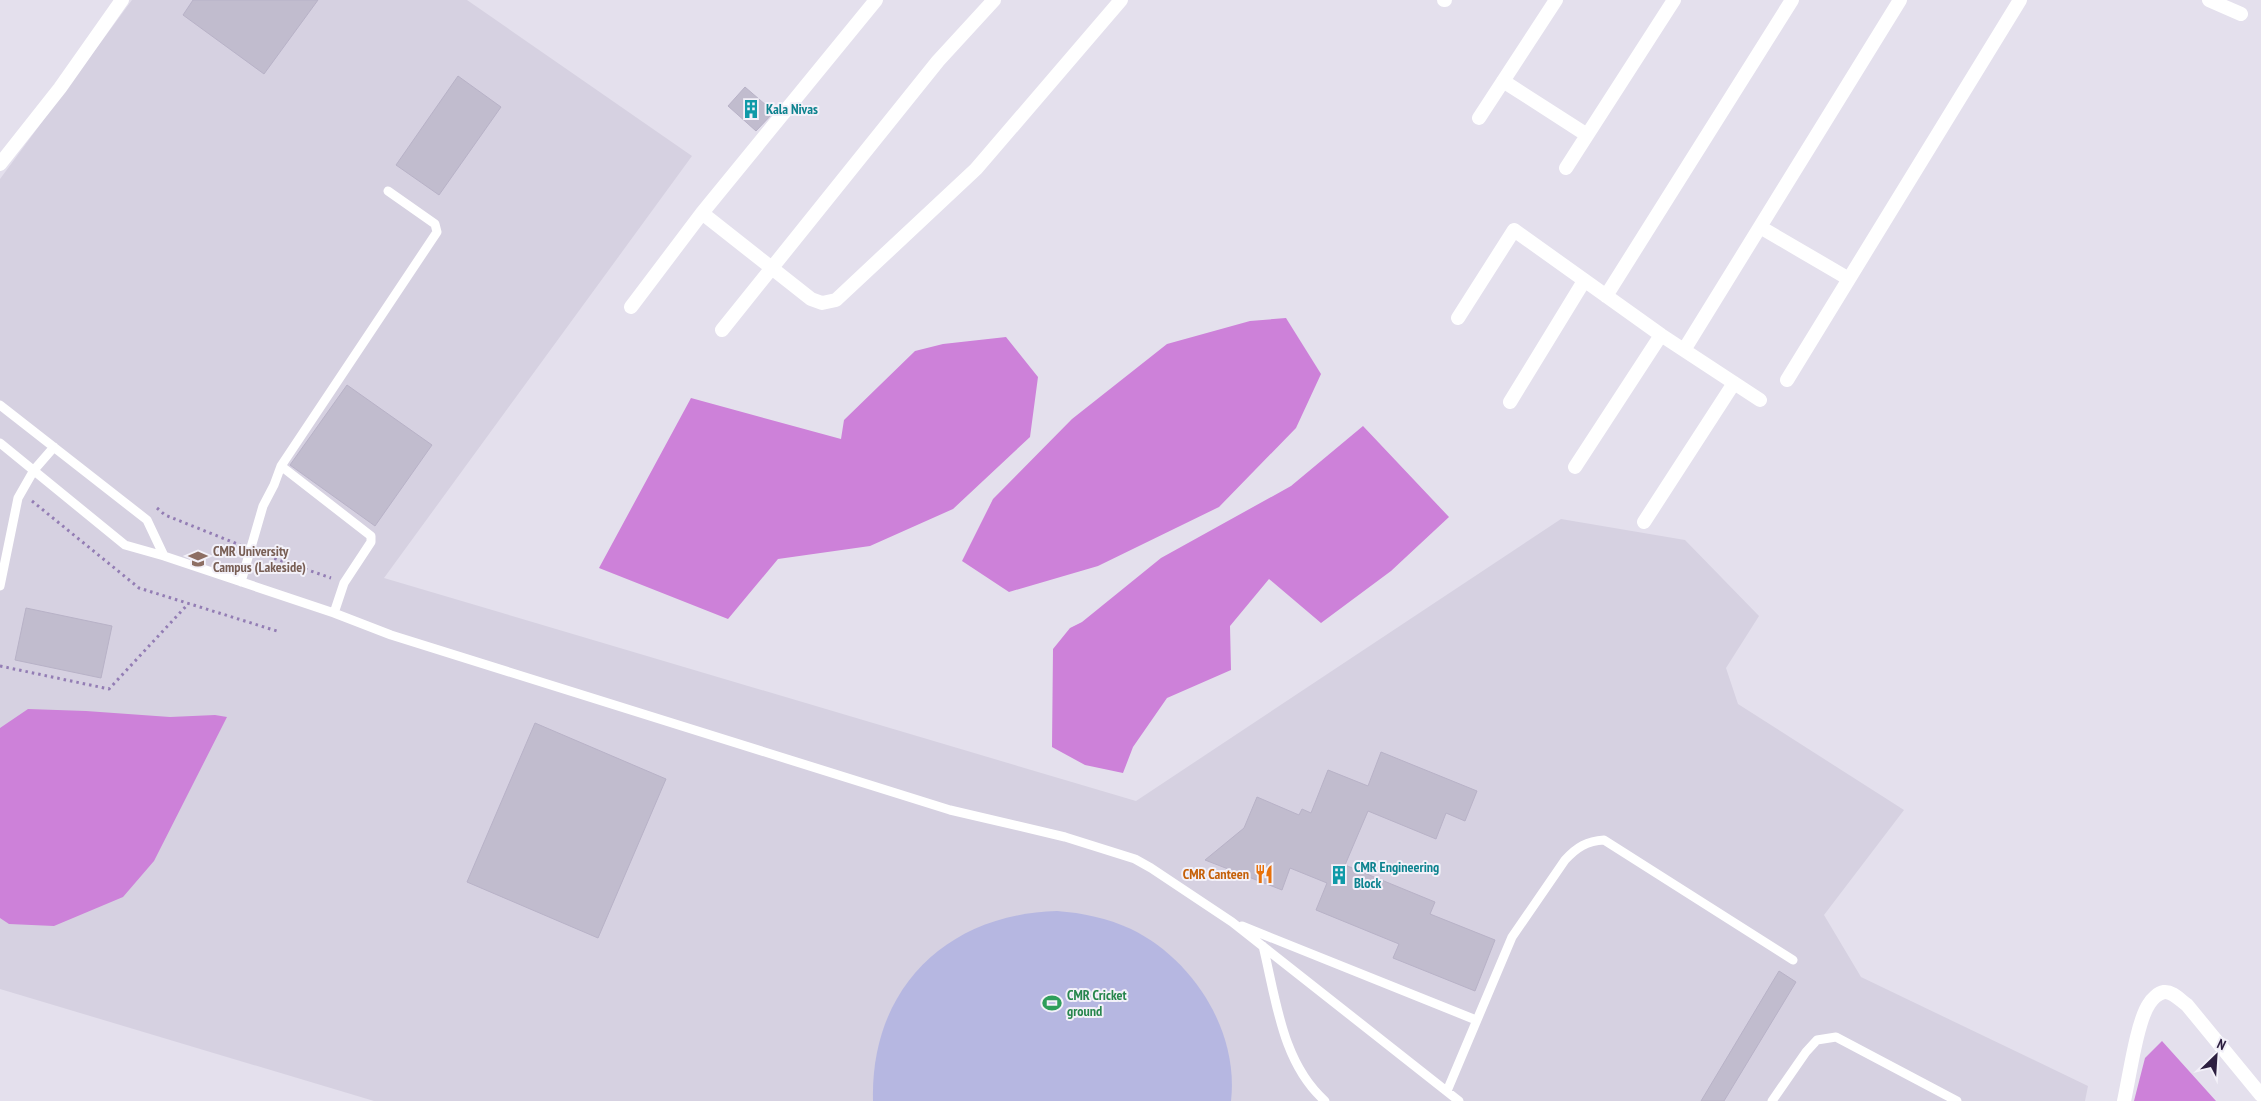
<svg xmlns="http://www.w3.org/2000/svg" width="2261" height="1101" font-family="'PT Sans Narrow',sans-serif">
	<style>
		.built { fill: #d6d1e1 }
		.green { fill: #b6b7e1 }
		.water { fill: #cd81d9 }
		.building { fill: #c1bcce; stroke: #b8b2c7 }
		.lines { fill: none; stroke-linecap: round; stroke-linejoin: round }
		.path { stroke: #937db4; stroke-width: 3; stroke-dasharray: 2.5 4; stroke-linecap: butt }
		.service { stroke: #fff; stroke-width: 9 }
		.minor { stroke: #fff; stroke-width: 14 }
		.labels { text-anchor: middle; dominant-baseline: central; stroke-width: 4; stroke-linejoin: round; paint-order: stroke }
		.culture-label { font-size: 14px; font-weight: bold; fill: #0d838f; stroke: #f3f1f9; text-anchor: start }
		.education-label { font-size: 14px; font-weight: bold; fill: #785e54; stroke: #f3f1f9; text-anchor: start }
		.food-label { font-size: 14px; font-weight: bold; fill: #c56008; stroke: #f3f1f9; text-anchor: end }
		.leisure-label { font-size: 14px; font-weight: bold; fill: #27864d; stroke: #f3f1f9; text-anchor: start }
	</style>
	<rect width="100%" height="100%" fill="#e4e0ed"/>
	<!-- built -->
	<path class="built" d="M132,0H467L692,156L384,578L1136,801L1561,519L1685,540L1759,616L1726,668L1738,704L1904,810L1824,915L1861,977L2088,1086L2085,1101H374L0,989V179Z"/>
	<!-- green -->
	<path class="green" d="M1057,911C1083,913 1107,918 1131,929C1193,959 1239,1031 1231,1101H873C870,989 946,914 1057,911Z"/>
	<!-- water -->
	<path class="water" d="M1286,318L1321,374L1296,428L1219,507L1098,566L1009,592L962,561L993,499L1072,419L1167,344L1250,321Z
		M1006,337L1038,377L1030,437L953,509L870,546L778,559L728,619L599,568L691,398L841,439L844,420L915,351L943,344Z
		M1363,426L1449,517L1391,571L1321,623L1269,579L1230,626L1231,670L1167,698L1133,747L1123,773L1085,765L1052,747L1053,649L1070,628L1082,622L1161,558L1291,486Z
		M28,709L86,711L170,717L215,715L227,717L154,861L123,897L54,926L9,924L0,918V728Z
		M2162,1041L2216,1101H2134L2145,1058Z"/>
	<!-- building -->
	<path class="building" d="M193,0H318L264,74L183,15Z
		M458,76L501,107L439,195L396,165Z
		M745,87L774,112L756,131L728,106Z
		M347,385L432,445L375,526L290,465Z
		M26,608L112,626L101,678L15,660Z
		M535,723L666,779L598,938L467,882Z
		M1381,752L1477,791L1465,821L1446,813L1436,839L1368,811L1345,865L1435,902L1430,914L1495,940L1475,991L1393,958L1399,944L1316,910L1327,883L1290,868L1282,890L1205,860L1244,828L1257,797L1299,815L1302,809L1311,813L1328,770L1368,786Z
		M1779,971L1796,982L1724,1101H1701Z"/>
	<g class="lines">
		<!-- path -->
		<path class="path" d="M32,501L139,588L280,632
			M157,508L165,515L240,545
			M262,554L331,578
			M0,666L109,689L189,603"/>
		<!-- service -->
		<path class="service" d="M0,405L147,520L164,556
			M0,443L125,545L164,556L334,613L391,635L950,810L1065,837L1135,859L1151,868L1232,922L1459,1101
			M281,466L371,536V542L344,583L334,613
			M241,582L263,506L274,485L281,466L437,232L435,224L388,191
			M0,586L18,498L34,470L54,447
			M1242,926L1476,1020
			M1263,946C1276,999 1282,1063 1325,1101
			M1447,1091L1512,937L1565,860C1577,847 1587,841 1604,840L1793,960
			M1772,1101L1806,1052L1817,1040L1836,1037L1957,1101"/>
		<!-- minor -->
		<path class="minor" d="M876,0L702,213L811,299L822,303L836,300L976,169L1121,0
			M1444,0H1445
			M2209,0L2241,14
			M1503,81L1587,135
			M1479,118L1556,0
			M0,164L60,88L122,0
			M1566,168L1674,0
			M1760,227L1849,279
			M1606,296L1792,0
			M631,307L702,213
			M1458,318L1514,230L1661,335L1760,400
			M722,330L938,61L994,0
			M1684,350L1900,0
			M1787,380L2020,0
			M1510,402L1584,281
			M1575,467L1661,335
			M1644,522L1734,383
			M2124,1101C2129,1079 2137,1021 2149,1004C2152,999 2158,993 2164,992C2172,991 2180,1000 2187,1005L2261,1095"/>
	</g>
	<!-- icons -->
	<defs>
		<g id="building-bare" transform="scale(1.5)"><path d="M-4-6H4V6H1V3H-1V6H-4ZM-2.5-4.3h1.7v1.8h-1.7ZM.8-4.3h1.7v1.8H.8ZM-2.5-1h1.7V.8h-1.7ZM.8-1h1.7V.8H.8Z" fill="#0f9aa8" stroke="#f3f1f9" stroke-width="2.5" paint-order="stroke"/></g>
		<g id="university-bare" transform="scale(1.5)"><path d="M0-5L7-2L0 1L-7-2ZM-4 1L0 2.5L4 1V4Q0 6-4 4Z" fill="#8d6e63" stroke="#f3f1f9" stroke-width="2.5" paint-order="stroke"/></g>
		<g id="restaurant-bare" transform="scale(1.5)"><path d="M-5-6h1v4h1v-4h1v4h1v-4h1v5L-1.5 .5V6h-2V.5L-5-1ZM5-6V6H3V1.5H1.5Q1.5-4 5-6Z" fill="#e8710a" stroke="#f3f1f9" stroke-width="2.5" paint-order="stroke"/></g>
		<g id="stadium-bare" transform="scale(1.5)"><path d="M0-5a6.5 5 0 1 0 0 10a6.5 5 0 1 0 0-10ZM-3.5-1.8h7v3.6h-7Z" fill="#2e9e5b" stroke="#f3f1f9" stroke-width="2.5" paint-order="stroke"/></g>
	</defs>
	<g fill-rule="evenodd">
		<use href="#building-bare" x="751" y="109"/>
		<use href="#university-bare" x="198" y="559"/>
		<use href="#restaurant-bare" x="1264" y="874"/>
		<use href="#building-bare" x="1339" y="875"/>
		<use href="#stadium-bare" x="1052" y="1003"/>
	</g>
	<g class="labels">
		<!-- culture labels -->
		<g class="culture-label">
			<text x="766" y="109">Kala Nivas</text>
			<text x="1354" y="867">CMR Engineering<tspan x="1354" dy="16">Block</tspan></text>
		</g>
		<!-- education labels -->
		<g class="education-label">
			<text x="213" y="551">CMR University<tspan x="213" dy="16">Campus (Lakeside)</tspan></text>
		</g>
		<!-- food labels -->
		<g class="food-label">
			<text x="1249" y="874">CMR Canteen</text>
		</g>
		<!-- leisure labels -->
		<g class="leisure-label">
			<text x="1067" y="995">CMR Cricket<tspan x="1067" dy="16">ground</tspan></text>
		</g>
	</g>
	<!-- north arrow -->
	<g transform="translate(2216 1056) rotate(25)" stroke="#f3f1f9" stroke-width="4" paint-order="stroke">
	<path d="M0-4L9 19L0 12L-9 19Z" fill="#2d1f40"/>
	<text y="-8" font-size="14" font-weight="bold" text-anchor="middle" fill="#2d1f40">N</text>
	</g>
</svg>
